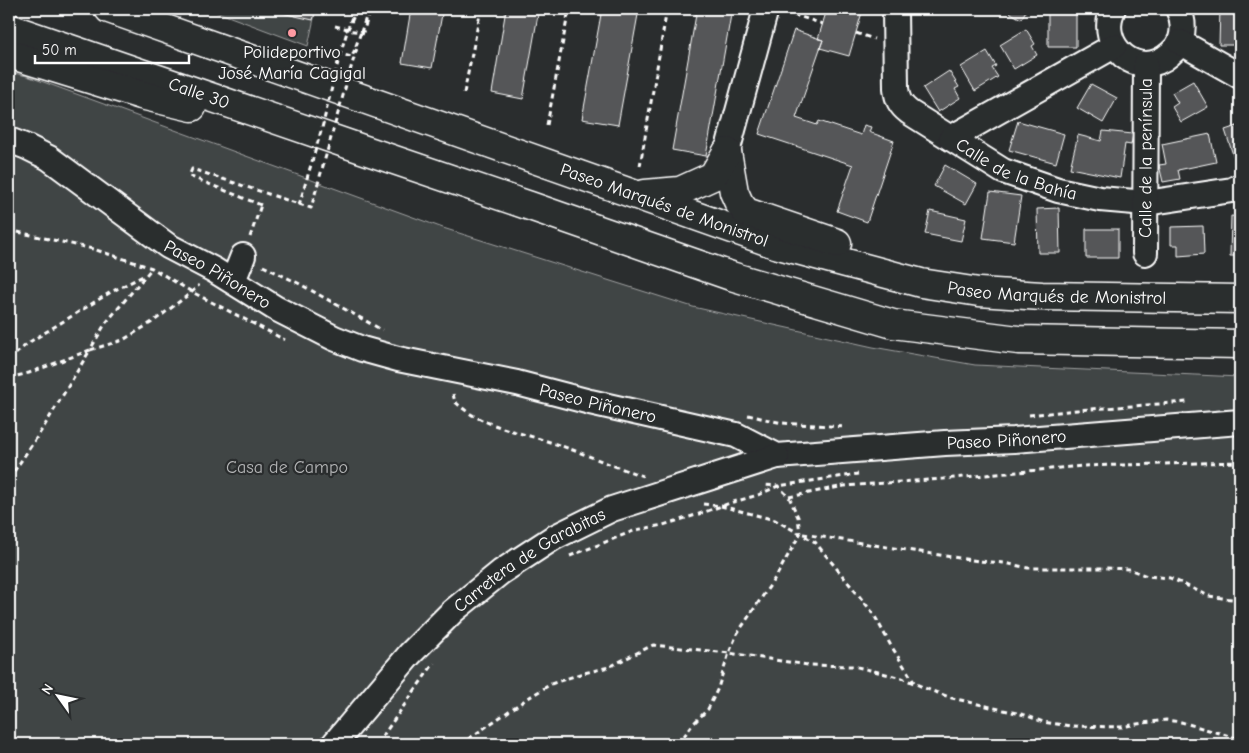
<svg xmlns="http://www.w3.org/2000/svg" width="1249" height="753" font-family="'Comic Neue',sans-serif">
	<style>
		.green { fill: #414445; stroke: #a0a2a2 }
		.building { fill: #555758; stroke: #fff }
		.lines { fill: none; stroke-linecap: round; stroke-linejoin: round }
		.minor-casing { stroke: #fff; stroke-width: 28 }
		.highway-casing { stroke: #fff; stroke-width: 31 }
		.path { stroke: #fff; stroke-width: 3; stroke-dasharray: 5 4; stroke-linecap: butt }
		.minor { stroke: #2a2d2e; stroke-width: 24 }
		.highway { stroke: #2a2d2e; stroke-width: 28 }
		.path-bridge { stroke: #fff; stroke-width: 3; stroke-dasharray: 5 4; stroke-linecap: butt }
		.poi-dot { fill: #ff9aa2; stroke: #2a2d2e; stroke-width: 2 }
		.labels { text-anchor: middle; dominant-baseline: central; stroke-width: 4.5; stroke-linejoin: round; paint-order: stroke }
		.poi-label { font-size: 18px; fill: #fff; stroke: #2a2d2e }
		.street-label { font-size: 18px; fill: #fff; stroke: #2a2d2e }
		.park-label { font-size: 18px; fill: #b3b4b5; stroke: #2a2d2e }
	</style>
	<rect width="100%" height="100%" fill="#2a2d2e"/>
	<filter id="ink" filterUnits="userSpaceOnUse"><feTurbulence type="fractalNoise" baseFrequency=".02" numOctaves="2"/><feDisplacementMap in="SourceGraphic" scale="10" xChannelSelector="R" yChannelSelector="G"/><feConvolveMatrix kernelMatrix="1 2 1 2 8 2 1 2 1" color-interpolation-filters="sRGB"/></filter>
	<g filter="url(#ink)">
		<!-- green -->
		<path class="green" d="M209,9H316L308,46Z
			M9,72L27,76L443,228L693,307L873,347L975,365L1240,377V744H9Z"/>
		<!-- building -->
		<path class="building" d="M264,9H316L313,20Z
			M411,9H443L432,68L402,63Z
			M506,9H539L523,99L492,93Z
			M602,9H639L618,125L582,119Z
			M697,9H732L706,156L672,150Z
			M827,9H863L849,56L820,48L823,40L818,39Z
			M1004,9H1027L1021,19Z
			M1048,9H1076V47H1048Z
			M1220,9H1240V45H1219Z
			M1026,29L1035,44L1032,46L1037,55L1014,69L1000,45Z
			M794,30L823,40L796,118L817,125L819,121L861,135L864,125L871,127L869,132L894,141L867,222L837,211L853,165L759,134Z
			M987,51L996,66L992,68L998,77L975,91L961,67Z
			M949,71L959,87L955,89L960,98L938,112L923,88Z
			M1193,81L1208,107L1181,122L1172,107L1178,103L1172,93Z
			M1091,84L1117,98L1103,123L1077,108Z
			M1018,121L1064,134L1056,163L1009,150Z
			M1240,125V159L1235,161L1225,130Z
			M1103,131L1133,134L1131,145L1125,144L1120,178L1070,168L1078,135L1101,141Z
			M1210,134L1216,162L1178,170L1180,179L1163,182L1159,165L1166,164L1162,144Z
			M945,165L977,184L966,204L934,186Z
			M990,192L1021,196L1014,242L983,238Z
			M1059,208L1060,253H1038L1037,209Z
			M930,211L966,219L961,241L925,234Z
			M1231,216L1240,217V256H1230Z
			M1203,226L1204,254L1178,256V245H1171V227Z
			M1086,229H1118V258H1086Z"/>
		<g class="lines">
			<!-- minor casing -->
			<g class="minor-casing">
				<g id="minor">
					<path id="s1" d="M895,9L896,88C897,99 900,105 909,112L1003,171L1058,190L1100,199L1146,203L1232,190L1240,186"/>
					<path d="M1113,9C1096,46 1139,82 1170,54C1175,50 1179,45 1181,39C1184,28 1183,18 1178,9"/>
					<path d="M1180,42L1240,76"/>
					<path d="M951,138L1114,46"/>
					<path id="s2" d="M9,140L27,147L49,158L168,246L214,270L275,308L334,338L362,349L398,359L517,383L590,402L736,435L777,456L945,443L1014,440L1240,422"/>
					<path d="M727,152L766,9"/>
					<path id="s3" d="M1145,253L1146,64"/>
					<path d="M233,281L243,256"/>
					<path id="s4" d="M334,744L410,654L453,611L501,572L553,538L612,509L777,456"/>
				</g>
			</g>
			<!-- highway casing -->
			<g class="highway-casing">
				<g id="highway">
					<path id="s5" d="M109,9L775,244L921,283L979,292L1042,296L1240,299"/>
					<path id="s6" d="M9,28L362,149L530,206L731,276L893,324L1018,340L1240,344"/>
					<path d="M9,54L141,95L192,107"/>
					<path d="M727,152L734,192L739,203L746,212L837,243"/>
					<path d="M645,194L680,191L713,176L727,152"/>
				</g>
			</g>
			<!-- path -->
			<path class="path" d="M357,9L348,29L340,54L352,57L361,32
				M785,12L823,24
				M335,26L348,29
				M856,33L874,39
				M362,35L371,9
				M350,71L357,48
				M464,93L481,9
				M547,125L569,9
				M640,166L667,9
				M9,230L93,249L152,268L192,292L285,340
				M250,237L261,205
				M263,266L298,283L382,330
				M9,360L28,343L111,292L145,275
				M9,378L29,373L90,350L105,324L152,268
				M453,394L455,402C462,408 471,415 480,419C503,430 529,435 553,443C583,453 612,466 643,476
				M748,415L782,423L846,427
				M1029,415L1077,410L1187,402
				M9,479L45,425L90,350L123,340L154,321L192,292L199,285
				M789,497L844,486L943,479L1082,466L1240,462
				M703,504L721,506L775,520L815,542L873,613L890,644L914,682
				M803,534L978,561L1005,563L1028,568H1107L1129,569L1147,576L1170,578L1209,596L1222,598L1240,600
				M570,556L636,530L663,525L696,515L730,503L758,495L778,486L858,474
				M377,744L434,663
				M461,744L525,700L551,684L580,674L609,667L653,645L729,653L808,665L853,666L870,670L902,678L932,691L952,698L1025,715L1043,722L1070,726L1121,727L1143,723L1166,720L1181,722L1240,739
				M678,744L693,724L708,709L718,688L729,653L737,634L777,575L800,534L798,517L789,497L778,486L764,485"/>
			<!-- minor -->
			<use href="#minor" class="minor"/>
			<!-- highway -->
			<use href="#highway" class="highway"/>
			<!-- path-bridge -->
			<path class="path-bridge" d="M355,9L347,30L361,32L369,9
				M261,205L189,176L192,169L311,208L350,71
				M299,205L322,128L340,54"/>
		</g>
	</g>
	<!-- markers -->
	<circle class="poi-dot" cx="292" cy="33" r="5"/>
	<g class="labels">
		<!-- poi labels -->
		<g class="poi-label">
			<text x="292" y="52">Polideportivo<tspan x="292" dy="21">José María Cagigal</tspan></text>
		</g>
		<!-- street labels -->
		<g class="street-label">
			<text stroke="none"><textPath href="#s6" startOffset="201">Calle 30</textPath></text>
			<text stroke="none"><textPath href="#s3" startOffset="95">Calle de la península</textPath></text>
			<text stroke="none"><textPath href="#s1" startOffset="230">Calle de la Bahía</textPath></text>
			<text stroke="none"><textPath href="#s5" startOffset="589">Paseo Marqués de Monistrol</textPath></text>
			<text stroke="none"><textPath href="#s2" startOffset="249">Paseo Piñonero</textPath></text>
			<text stroke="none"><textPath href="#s5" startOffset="994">Paseo Marqués de Monistrol</textPath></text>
			<text stroke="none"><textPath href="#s2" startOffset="654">Paseo Piñonero</textPath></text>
			<text stroke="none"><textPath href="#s2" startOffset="1072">Paseo Piñonero</textPath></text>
			<text stroke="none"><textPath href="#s4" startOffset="271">Carretera de Garabitas</textPath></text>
		</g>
		<!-- park labels -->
		<g class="park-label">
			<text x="287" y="467">Casa de Campo</text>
		</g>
	</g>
	<!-- margin -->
	<rect width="1249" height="753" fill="none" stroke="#2a2d2e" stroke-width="30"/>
	<rect x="15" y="15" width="1219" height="723" fill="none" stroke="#fff" stroke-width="2" filter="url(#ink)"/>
	<!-- north arrow -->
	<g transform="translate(58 696) rotate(303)" stroke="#2a2d2e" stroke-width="4" paint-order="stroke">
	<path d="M0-4L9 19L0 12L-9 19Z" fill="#ffffff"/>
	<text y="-8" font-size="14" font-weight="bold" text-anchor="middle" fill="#ffffff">N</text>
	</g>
	<!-- scale -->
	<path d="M35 55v8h154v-8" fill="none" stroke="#ffffff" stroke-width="2.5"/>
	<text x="42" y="55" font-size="15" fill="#ffffff" stroke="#2a2d2e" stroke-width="4" paint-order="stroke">50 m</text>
</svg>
